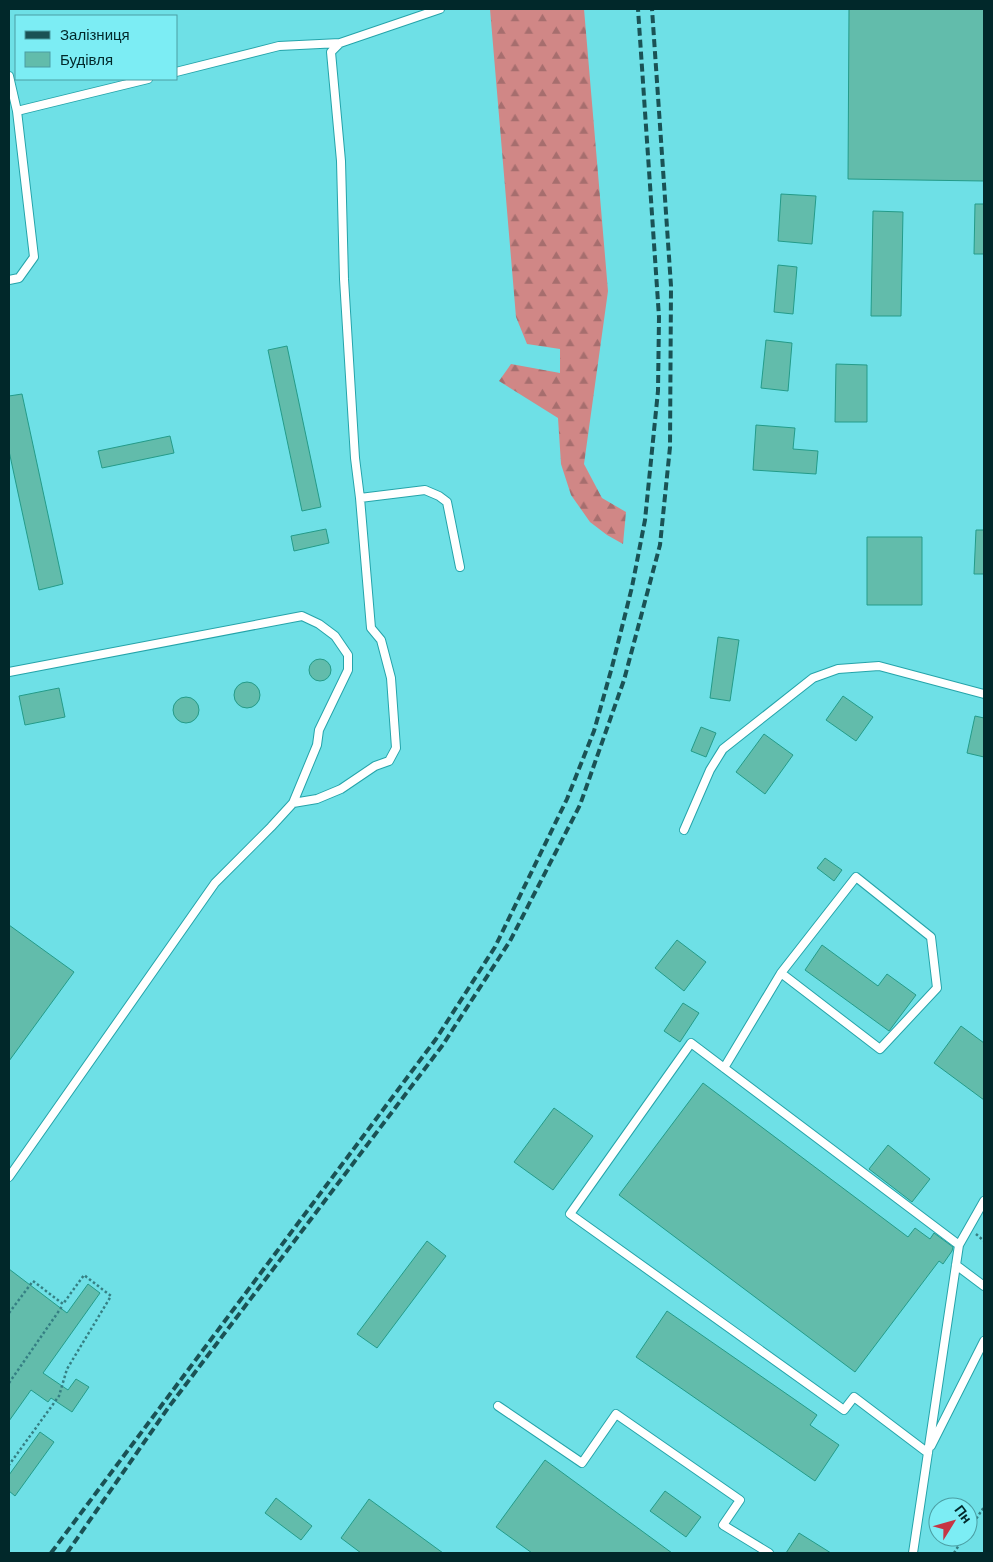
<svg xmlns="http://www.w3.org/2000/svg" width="993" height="1562" font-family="'DM Sans',sans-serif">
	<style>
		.forest { fill: url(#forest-firs) }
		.building { fill: #62bcab; stroke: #249b89 }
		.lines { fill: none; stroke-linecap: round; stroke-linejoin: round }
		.lane-casing { stroke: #25a4aa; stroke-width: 10 }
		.path { stroke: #357f83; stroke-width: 2.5; stroke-dasharray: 2.5 2.5; stroke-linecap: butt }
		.lane { stroke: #fff; stroke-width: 8 }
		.rail { stroke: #1a5255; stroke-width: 4; stroke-dasharray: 8 4; stroke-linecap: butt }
	</style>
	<defs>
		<pattern id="forest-firs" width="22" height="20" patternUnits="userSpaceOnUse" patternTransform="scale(1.25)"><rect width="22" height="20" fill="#d08786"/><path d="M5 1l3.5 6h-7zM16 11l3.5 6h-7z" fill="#a66e6e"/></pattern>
	</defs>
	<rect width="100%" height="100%" fill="#6ee0e6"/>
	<!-- forest -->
	<path class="forest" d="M490,9H584L608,291L584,464L602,498L626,512L623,544L607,535L590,522L571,495L561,464L558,418L499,381L511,364L560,373V349L527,344L516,317Z"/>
	<!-- building -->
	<path class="building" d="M849,9H984V181L848,179Z
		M781,194L816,196L812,244L778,241Z
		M975,204H984V254H974Z
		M873,211L903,212L901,316H871Z
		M778,265L797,267L793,314L774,312Z
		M766,340L792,343L788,391L761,388Z
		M287,346L321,507L302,511L268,350Z
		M836,364L867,365V422H835Z
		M22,394L63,584L39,590L9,451V396Z
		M756,425L795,428L793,449L818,451L816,474L753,470Z
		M170,436L174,453L102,468L98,451Z
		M326,529L329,543L294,551L291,536Z
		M976,530H984V574H974Z
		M867,537H922V605H867Z
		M718,637L739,640L730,701L710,698Z
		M309 670a11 11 0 1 1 22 0a11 11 0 1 1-22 0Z
		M234 695a13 13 0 1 1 26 0a13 13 0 1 1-26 0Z
		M59,688L65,717L25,725L19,696Z
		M843,696L873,717L856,741L826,720Z
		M173 710a13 13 0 1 1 26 0a13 13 0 1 1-26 0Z
		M975,716L984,718V757L967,753Z
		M701,727L716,733L706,757L691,751Z
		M764,734L793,755L765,794L736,772Z
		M825,858L842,870L834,881L817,868Z
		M9,925L74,972L9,1061Z
		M677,940L706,962L684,991L655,968Z
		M822,945L878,986L887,974L916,995L889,1031L805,970Z
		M683,1003L699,1013L680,1042L664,1031Z
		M961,1026L984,1043V1100L934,1063Z
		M703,1083L908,1237L915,1228L930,1239L934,1233L953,1247L952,1251L943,1264L939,1261L855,1372L619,1195Z
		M554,1108L593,1136L553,1190L514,1162Z
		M888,1145L930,1179L912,1202L869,1169Z
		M427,1241L446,1256L377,1348L357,1334Z
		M9,1269L67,1313L88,1284L100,1293L43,1373L68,1390L76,1379L89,1387L72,1412L51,1398L48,1402L31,1390L9,1421Z
		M667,1311L817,1415L810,1425L839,1445L815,1481L636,1357Z
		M40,1432L54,1442L15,1496L9,1491V1475Z
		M545,1460L672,1553H532L496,1527Z
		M665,1491L701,1517L686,1537L650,1511Z
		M276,1498L312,1526L301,1540L265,1513Z
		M369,1499L443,1553H361L341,1538Z
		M799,1533L831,1553H786Z"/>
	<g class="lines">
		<!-- lane casing -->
		<g class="lane-casing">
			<path id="lane" d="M176,72L279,46L340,43
				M9,76L17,111L148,79
				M9,280L19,278L34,257L17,111
				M360,498L425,490L439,496L447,502L460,567
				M9,672L302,616L319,624L335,636L348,655V670L319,730L317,745L293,803
				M684,830L710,770L723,749L813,678L838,669L879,666L984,694
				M724,1068L781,973L880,1049L937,988L931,937L856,877L781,973
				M9,1177L215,883L271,827L293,803L317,799L341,789L375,766L389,761L396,748L391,678L381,640L371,628L360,498L355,458L344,279L341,161L331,52L340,43L440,9
				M959,1245L984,1201
				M956,1265L984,1286
				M498,1406L582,1463L616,1414L740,1500L723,1525L769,1553
				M931,1446L984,1341
				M913,1553L959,1245L691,1043L570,1214L844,1410L854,1397L928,1453"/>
		</g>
		<!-- path -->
		<path class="path" d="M976,1234L984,1241
			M9,1313L33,1281L63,1304L84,1275L111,1296L67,1369L59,1396L9,1465
			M9,1383L63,1305
			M968,1531L984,1507
			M954,1553L964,1537"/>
		<!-- lane -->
		<use href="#lane" class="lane"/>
		<!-- rail -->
		<path class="rail" d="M51,1553L436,1039L495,947L567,799L594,731L612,667L632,587L645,520L658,391L659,317L638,9
			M67,1553L168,1408L442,1046L510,941L580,805L624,680L660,545L670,447L671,286L652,9"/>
	</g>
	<!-- border -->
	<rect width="993" height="1562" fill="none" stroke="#01282a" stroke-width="20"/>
	<!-- legend -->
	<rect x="15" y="15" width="162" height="65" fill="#7cedf4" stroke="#4b9ea3"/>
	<rect x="25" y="31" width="25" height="8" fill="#1a5255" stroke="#4b9ea3"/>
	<text x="60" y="40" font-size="15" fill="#01282a">Залізниця</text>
	<rect x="25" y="52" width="25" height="15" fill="#62bcab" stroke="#4b9ea3"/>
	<text x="60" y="65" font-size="15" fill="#01282a">Будівля</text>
	<!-- north arrow -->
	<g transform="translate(953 1522) rotate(53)"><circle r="24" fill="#7cedf4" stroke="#4b9ea3"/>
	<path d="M0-4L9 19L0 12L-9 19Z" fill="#c63644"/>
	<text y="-8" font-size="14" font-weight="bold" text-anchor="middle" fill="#01282a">Пн</text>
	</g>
</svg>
